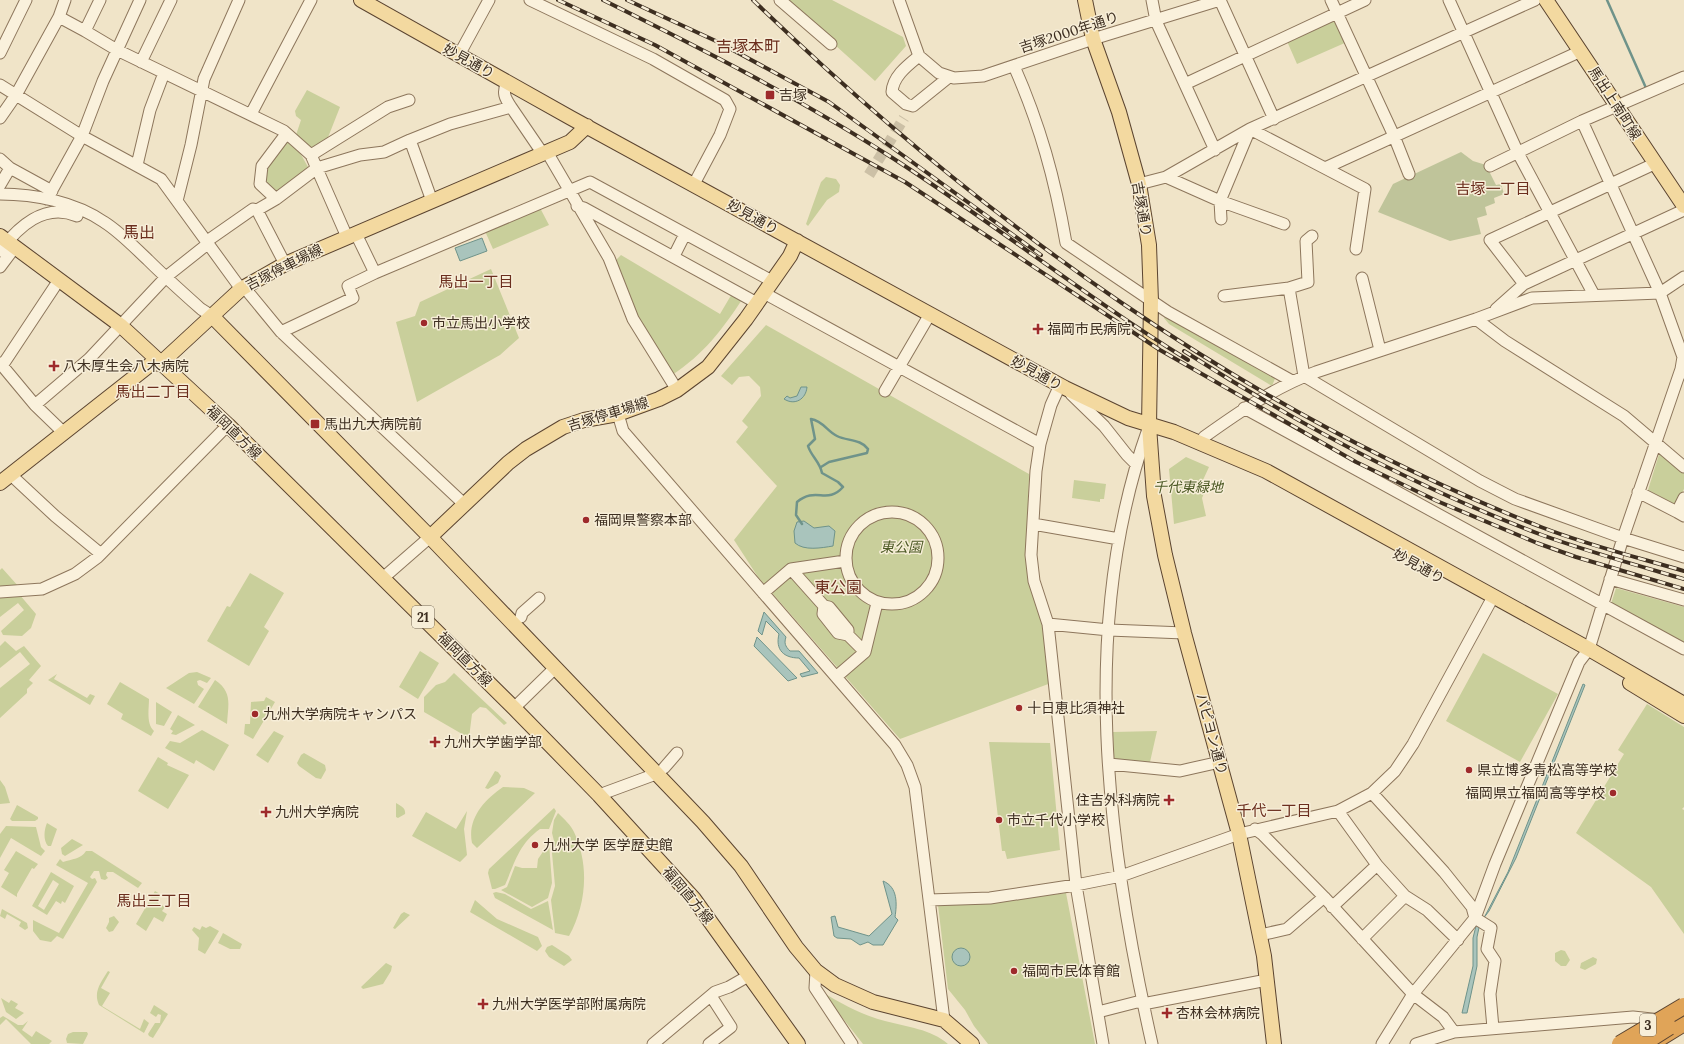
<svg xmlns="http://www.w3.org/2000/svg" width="1684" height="1044" font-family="Lora,'Noto Sans JP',serif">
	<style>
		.green { fill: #c9cf9b; fill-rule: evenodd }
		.cemetery { fill: #bfc49a }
		.water { fill: #a9c4bc; stroke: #6f938a }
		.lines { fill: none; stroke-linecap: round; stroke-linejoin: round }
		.stream { stroke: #6f938a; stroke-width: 2.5 }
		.minor-tunnel { stroke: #ccc0a6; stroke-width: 11; stroke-dasharray: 11 5.5; stroke-linecap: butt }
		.minor-casing { stroke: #8d765c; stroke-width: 13 }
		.major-casing { stroke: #5b4430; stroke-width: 16 }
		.highway-casing { stroke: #5b4430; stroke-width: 18 }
		.minor { stroke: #faf1dc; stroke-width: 11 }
		.major { stroke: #f3d9a0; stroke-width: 14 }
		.highway { stroke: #e0a458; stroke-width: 16 }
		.rail-casing { stroke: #3d2e20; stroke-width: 4 }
		.rail { stroke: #f7eed8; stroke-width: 2.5; stroke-dasharray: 8; stroke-linecap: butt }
		.highway-bridge-casing { stroke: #5b4430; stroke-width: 18; stroke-linecap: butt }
		.highway-bridge { stroke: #e0a458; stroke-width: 16 }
		.poi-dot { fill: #9e2a2b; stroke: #f7eed8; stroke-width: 1.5 }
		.labels { text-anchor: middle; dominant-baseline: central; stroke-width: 3; stroke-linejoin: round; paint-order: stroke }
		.shield { fill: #f7eed8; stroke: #756857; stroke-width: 1 }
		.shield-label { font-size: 13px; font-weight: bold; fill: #3d2e20 }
		.street-label { font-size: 14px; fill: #3d2e20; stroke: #f7eed8 }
		.poi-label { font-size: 14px; fill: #3d2e20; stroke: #f7eed8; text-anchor: start }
		.park-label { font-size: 14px; font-style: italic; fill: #4d5a26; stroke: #f7eed8 }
		.neighbourhood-label { font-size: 15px; fill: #6b2e1e; stroke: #f7eed8 }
		.quarter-label { font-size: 16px; fill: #6b2e1e; stroke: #f7eed8 }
	</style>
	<rect width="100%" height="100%" fill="#f0e4c8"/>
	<!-- green -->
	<path class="green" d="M785,0H832L903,37L906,46L875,81Z
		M1336,17L1347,42L1297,64L1286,39Z
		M307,90L340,107L325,145L310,150L295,138L301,120L296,116L295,111Z
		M285,139L299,151L308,167L279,193L262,183L263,167Z
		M826,177L836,179L840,185L839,192L827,200L808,226L806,224L821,182Z
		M539,206L549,225L493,249L484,229Z
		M621,255L720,314L733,292L743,298C723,329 703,355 672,375L636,316L615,261Z
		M491,269L519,338L500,355L417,402L396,322L415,316L420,302Z
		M1168,315L1276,376L1272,386L1169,324L1164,318Z
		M766,325L1029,474L1028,526L1047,632L1051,683L900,739L758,577L734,540L777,486L736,442L748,427L742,421L761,396L760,387L749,376L739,377L732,385L721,376Z
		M1660,451L1684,471V489L1676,505L1648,490Z
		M1186,457L1209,467L1203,480L1208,484L1202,498L1206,516L1174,524L1169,469Z
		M1074,480L1106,484L1104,499H1100V502L1072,498Z
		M2,568L19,587H0V570Z
		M250,573L284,593L264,627L269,631L249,666L207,641L227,606L230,607Z
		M1616,588L1684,607V644L1610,607Z
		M19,594L36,614L31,628L22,636L3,635L1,631L24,610L18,603L0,617V596Z
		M5,641L16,651L24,646L41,666L29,680L33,683L27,689V693L0,718V688L30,664L20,652L0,668V646Z
		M420,651L439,663L418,699L399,687Z
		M1483,653L1558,694L1520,762L1446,721Z
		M197,672L211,678L207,683L200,680L197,681L198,685L204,689L194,704L166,688L189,673Z
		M454,673L507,723L504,725L486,708L480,707L472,714L469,738L424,712V697L436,685L445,682Z
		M57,674L54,679L87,698L90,694L95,696L90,705L48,680Z
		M215,680C233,692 228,705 227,724L198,707Z
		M120,682L149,699C149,709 146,724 154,731L151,736L121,719L123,714L107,704Z
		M266,697L275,702L253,739L244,734L245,724H250L251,702L264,701Z
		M156,702L172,712L164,726L156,724Z
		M1647,704L1684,727V807L1682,809L1684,810V934L1651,887L1576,833L1624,754L1618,750Z
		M178,715L195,725L176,735L171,734L173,731L170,729Z
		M202,730L229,745L214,771L196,760L194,764L165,748L170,741L180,743Z
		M274,731L284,736L268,763L256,755Z
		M1157,731L1150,762L1114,760L1113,732Z
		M989,742L1050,743L1060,850L1007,859L1005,851H1002Z
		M304,753L325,765L326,770L321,779L316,778L299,766L297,763L301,755Z
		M158,757L168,763L167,765L189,775L168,809L138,791Z
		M495,771L498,772L501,776L498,783L488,789L485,788Z
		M0,780L5,787L10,803L0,804Z
		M503,787L524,788L535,793L477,848L472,843C467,819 484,800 503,787Z
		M396,803C401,806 406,808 405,814L398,818L396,817Z
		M17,805L38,817V819L35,821H12L10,819Z
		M554,808L556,811L549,829H540C519,844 515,862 505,885L495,889H492L488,873L489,869Z
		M467,811L464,829L467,855L460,862L412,836L426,812L456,829Z
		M558,813C564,819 571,825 574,832C590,866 586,905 569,936L555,933L551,900L555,886L552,853L554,841L552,833L554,820Z
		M47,823L57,829L51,846H48C43,840 44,830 47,823Z
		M6,826L36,827L41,847L45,851L41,856L11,838L0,858V834Z
		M72,839L83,845L65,856L62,854L61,848Z
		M549,843L552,883L548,898L532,907L501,890L507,887L515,866L522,868H537L538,859Z
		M16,851L38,864L34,869L32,868L17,894V897L1,887L9,873L4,870Z
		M86,851H92L142,883L138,888L113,872H107L106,875L108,878L105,880L101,879L99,871H94L90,877L92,879L95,878L97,882L63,939L57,936L51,942L40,940L33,931V920L59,933L88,883L56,865L60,859L63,862C72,859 81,859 86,851Z
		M51,872L74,886L65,903L62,901L61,904L56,901L47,915L32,906ZM53,880L59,884L44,910L38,906Z
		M155,891L160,894L158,903L165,907L162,911L167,914L163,922L154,917L146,931L136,924Z
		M496,892L505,894L531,909L548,901L553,930L495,898L493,893Z
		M1066,893L1095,1044H988L974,1026L965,1010L948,989L938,905L1002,901Z
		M475,900L497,919L538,937L542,946L537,951L470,912Z
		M2,909L27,923L28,928L25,930L19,926L21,922L7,914L5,919L0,916Z
		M404,912L410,915L395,929L393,928L401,914Z
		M114,916L119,922L113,931L109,932L106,928L109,922V918Z
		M202,926L206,928L210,926L219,931L205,954L198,950L199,938L192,930L194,927L200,930Z
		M223,933L242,944L240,949H230L218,943Z
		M552,945L569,956L572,960L564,966L549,957L545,951L547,947Z
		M1561,950L1565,951L1570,960L1566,966H1561L1555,961V953Z
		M1593,957L1597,959L1596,964L1585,970L1580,968L1581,963Z
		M386,963L392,966L391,971L383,984L363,989L361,987Z
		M108,971L110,972L101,988L110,993L102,1006L140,1029L144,1019L149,1023L144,1033L99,1005C93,992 101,982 108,971Z
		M822,992C842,1004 862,1015 885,1021C907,1027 931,1029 948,1044H863Z
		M1,998L9,1003L11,1000L18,1004L15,1008L24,1013L16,1019L6,1012Z
		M154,1005L168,1014L153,1038L149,1036L148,1034L155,1023H160L161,1015L158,1014L156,1017L150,1013Z
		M3,1016L18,1025H23L28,1021L22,1030L32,1037L36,1031L52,1041L49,1044H31L6,1019L0,1025V1018Z
		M73,1032H87L88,1034L83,1044L67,1043L66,1039L68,1034Z"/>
	<!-- cemetery -->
	<path class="cemetery" d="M1461,152L1473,161L1486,165L1496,185L1501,184L1504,194L1494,198L1495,203L1485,207L1487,215L1477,218L1481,234L1450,241L1378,212L1393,184Z"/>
	<!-- water -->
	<path class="water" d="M482,238L487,251L460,261L455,248Z
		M801,387H807C806,399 795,406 784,399L787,396L790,398L797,396Z
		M804,521L814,528L829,526L835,531L833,546C821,548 804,551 795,543L794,531L797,522Z
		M764,612L786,637C784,643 785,646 790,651H799L818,673L802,677L800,674L810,671L799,658C784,658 775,650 779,634L766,621L762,635L758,631Z
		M757,637L797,678L788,681L754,646Z
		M1583,684L1585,685L1516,858L1489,911L1480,923L1477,937V966L1467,1013H1462L1473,966V938L1477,922L1485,916L1508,872Z
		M883,881C898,887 897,904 895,917L898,920L883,945H873L868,942L860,945L851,939L837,938L834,936L831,917L835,916L838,927L869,936L892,914Z
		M952 957a9 9 0 1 1 18 0a9 9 0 1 1-18 0Z"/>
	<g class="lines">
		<!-- stream -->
		<path class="stream" d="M1607,0L1646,88
			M802,524L796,515L797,502C816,486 827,505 843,487L838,482L822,473C820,462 811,456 808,446L815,439L811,419C823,421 827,431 837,436C847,441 861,439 868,449L867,453L829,462L821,467"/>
		<!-- minor-tunnel -->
		<path class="minor-tunnel" d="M869,175L904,118"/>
		<!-- minor casing -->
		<g class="minor-casing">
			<path id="minor" d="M530,0L653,59L725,100L730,109L720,135L694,184
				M780,0L831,44
				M899,0L919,56L939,73L954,78L983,76L1093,39L1220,0
				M1152,0L1156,21L1215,150
				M1220,0L1274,119
				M1331,0L1394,136L1409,174
				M1449,0L1518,153L1594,295
				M59,17L85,31L117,50L284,131L311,155L347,237
				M85,31L100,0
				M0,53L26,0
				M459,55L489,0
				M919,56C908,65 893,76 892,92L906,104L913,106L949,77
				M141,62L171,0
				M1014,66C1040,125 1055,179 1066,243L1168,312L1292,381
				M1185,84L1365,0
				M0,85L82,136L161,179L241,289
				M511,107L543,154
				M251,114L311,0
				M0,118L16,95L59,17L65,0
				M1582,121L1660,293L1683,357L1681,369L1684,373
				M410,140L450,124L511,107C505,98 502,93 507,82
				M547,152L609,258L633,319L677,390
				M311,155L388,107L409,100
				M0,159L10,168L52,191
				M1654,164L1490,240L1524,284L1684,210
				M137,165L150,110L164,73
				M1490,166L1582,121L1684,77
				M1325,168L1581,51
				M1166,177L1220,201L1284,224
				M1139,184L1166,177L1250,129L1535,0
				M0,185L10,168
				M0,194C35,194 75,202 104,222C120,232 134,247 148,260C165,277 183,293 201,309L212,316
				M47,199L82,136L103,81L140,0
				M276,199L260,184L262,166L286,134
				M177,201L191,145L204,79L239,0
				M577,206L584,208L757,303
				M257,210L285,264
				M1221,219L1220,201L1250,129L1365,189L1356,249
				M358,232L359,240L375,273L590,182L772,281
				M0,251C18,227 44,202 77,216
				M674,256L685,234
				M0,267L15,247
				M1362,278L1380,350
				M244,287L281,332L464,504
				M1289,288L1304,376L1480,481L1515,499L1623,538L1684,557
				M764,293L1040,444
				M1224,296L1289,288L1308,282L1306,241L1312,236
				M1496,309L1524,284
				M1476,319L1505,341L1624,416L1684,467
				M281,332L353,298L348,286L375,273
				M0,363L35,405L64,433
				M2,366L59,280
				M1060,385L1051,405L1040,444L1036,471L1031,555L1034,581L1048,624L1076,885L1103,1044
				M885,391L930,314
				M1071,394L1104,426L1127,455L1136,464
				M35,405L89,359L166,277L205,246L210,239L253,209L257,210L276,199L317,168L360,155L384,152L410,140L432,201
				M1244,408L1684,649
				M618,414L623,431L895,745L907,765L915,787L944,1020
				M1148,429C1078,626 1107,844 1152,1044
				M1203,444L1204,437C1239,412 1275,387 1316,372L1476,319L1532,298L1660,293L1684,277
				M11,475L55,516L101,554
				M1638,492L1677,512
				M1684,498L1677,512L1684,516
				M846 558a46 46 0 1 1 92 0a46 46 0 1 1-92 0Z
				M1033,524L1119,539
				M791,569L845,561
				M383,578L430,537
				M1610,579L1684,600
				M0,592L42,589L75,574L98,557L228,425
				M763,593L791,569L824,606L829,607L848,630V635L865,652L836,677
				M824,606L823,614L838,633L848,635
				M521,617L522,613L539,598
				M1048,624L1109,630L1184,633
				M865,652L877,603
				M514,708L555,668
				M1109,764L1180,771L1220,762
				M664,768L677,753
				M1372,793L1444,872L1472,907L1475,918L1491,928L1487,949L1495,961L1490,994L1493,1028
				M599,795L656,774
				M1255,829L1262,834L1324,897L1413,994L1443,1017L1454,1032
				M1377,865L1405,896L1427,910L1458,940
				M929,900L990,898L1076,885L1121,876L1239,834L1338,811L1372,793L1395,771L1413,744L1493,597
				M1332,907L1377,865L1338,811
				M1260,935L1287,929L1324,897
				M1362,939L1405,896
				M816,971L815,988L852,1044
				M1098,1012L1137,1002L1148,1003L1267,980
				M653,1044L715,992L729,987L750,975
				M709,1044L731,1027L711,996
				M1382,1044L1413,994L1475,918L1495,864L1579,662L1589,649L1623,538L1681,369
				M1416,1044L1454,1032L1633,1017L1661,1020"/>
		</g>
		<!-- major casing -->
		<g class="major-casing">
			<path id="major" d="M361,0L571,118L1065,388L1128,418L1174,432L1266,471L1589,649L1684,704
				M1085,0L1093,39L1119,112L1139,184L1149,245L1151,301L1149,426L1154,496L1165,555L1184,633L1239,834L1264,956L1274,1044
				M1546,0L1684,206
				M0,236L120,325L228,425L514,708L599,795L694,899L798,1044
				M212,316L430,537L703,822L741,866L796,947L816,971L835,985L873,1002L944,1020L972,1044
				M0,483L151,364L161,363L241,289L285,264L570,142L587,126
				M430,537L508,463L526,449L563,427L584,420L618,414L659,399L677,390L708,367L746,319L790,256L797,241
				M1630,683L1684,716"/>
		</g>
		<!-- highway casing -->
		<g class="highway-casing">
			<path id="highway" d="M1658,1039L1684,1023"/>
		</g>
		<!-- minor -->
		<use href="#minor" class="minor"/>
		<!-- major -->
		<use href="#major" class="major"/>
		<!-- highway -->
		<use href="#highway" class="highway"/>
		<!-- rail casing -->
		<g class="rail-casing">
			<path id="rail" d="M558,0L655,45L905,182L1160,350L1356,462L1437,501L1537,543L1576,557L1684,589
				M603,0C700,48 799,98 891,157C992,222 1086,297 1188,360
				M627,0L718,42L829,102L1041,255
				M753,0C980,220 1245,411 1541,527C1587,545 1636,557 1684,571
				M1184,351C1296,423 1417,488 1542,535C1589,552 1636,565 1684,579"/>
		</g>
		<!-- rail -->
		<use href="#rail" class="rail"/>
		<!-- highway-bridge casing -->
		<g class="highway-bridge-casing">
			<path id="highway-bridge" d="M1620,1044L1684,1006
				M1642,1044L1669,1027"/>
		</g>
		<!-- highway-bridge -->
		<use href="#highway-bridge" class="highway-bridge"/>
	</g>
	<!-- markers -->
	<g class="poi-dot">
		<rect x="765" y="90" width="10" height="10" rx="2"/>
		<circle cx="424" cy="323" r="4"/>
		<path d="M1036 323h4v4h4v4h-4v4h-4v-4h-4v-4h4z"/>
		<path d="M52 360h4v4h4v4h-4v4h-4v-4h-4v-4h4z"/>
		<rect x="310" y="419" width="10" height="10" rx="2"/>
		<circle cx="586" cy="520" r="4"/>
		<circle cx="1019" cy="708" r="4"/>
		<circle cx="255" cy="714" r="4"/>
		<path d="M433 736h4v4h4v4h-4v4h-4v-4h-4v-4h4z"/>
		<circle cx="1469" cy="770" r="4"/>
		<circle cx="1613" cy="793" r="4"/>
		<path d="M1167 794h4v4h4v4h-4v4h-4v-4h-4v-4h4z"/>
		<path d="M264 806h4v4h4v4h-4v4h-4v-4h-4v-4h4z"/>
		<circle cx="999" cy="820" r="4"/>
		<circle cx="535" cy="845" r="4"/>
		<circle cx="1014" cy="971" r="4"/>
		<path d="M481 998h4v4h4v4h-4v4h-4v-4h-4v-4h4z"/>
		<path d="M1165 1007h4v4h4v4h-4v4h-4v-4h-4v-4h4z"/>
	</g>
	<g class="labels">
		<!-- shield labels -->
		<g class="shield">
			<rect x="412" y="606" width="22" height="22" rx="3"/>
			<rect x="1640" y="1014" width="16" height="22" rx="3"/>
		</g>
		<g class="shield-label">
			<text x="423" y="617">21</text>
			<text x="1648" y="1025">3</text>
		</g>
		<!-- street labels -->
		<g class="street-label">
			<text transform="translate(1069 32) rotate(-18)">吉塚2000年通り</text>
			<text transform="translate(469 61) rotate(29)">妙見通り</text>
			<text transform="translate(1615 103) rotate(57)">馬出上南町線</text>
			<text transform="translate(1142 209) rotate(80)">吉塚通り</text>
			<text transform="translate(753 217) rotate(29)">妙見通り</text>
			<text transform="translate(284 267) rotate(-27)">吉塚停車場線</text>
			<text transform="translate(1037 373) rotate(29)">妙見通り</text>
			<text transform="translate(608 414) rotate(-17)">吉塚停車場線</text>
			<text transform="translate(234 432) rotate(44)">福岡直方線</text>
			<text transform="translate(1419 566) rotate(29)">妙見通り</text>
			<text transform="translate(465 659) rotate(45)">福岡直方線</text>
			<text transform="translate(1212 734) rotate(75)">パピヨン通り</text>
			<text transform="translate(688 895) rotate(50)">福岡直方線</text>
		</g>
		<!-- poi labels -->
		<g class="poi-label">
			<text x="779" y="95">吉塚</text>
			<text x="432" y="323">市立馬出小学校</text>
			<text x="1047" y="329">福岡市民病院</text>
			<text x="63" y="366">八木厚生会八木病院</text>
			<text x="324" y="424">馬出九大病院前</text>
			<text x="594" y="520">福岡県警察本部</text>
			<text x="1027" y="708">十日恵比須神社</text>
			<text x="263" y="714">九州大学病院キャンパス</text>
			<text x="444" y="742">九州大学歯学部</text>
			<text x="1477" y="770">県立博多青松高等学校</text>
			<text x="1605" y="793" text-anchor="end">福岡県立福岡高等学校</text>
			<text x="1160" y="800" text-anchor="end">住吉外科病院</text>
			<text x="275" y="812">九州大学病院</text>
			<text x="1007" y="820">市立千代小学校</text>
			<text x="543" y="845">九州大学 医学歴史館</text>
			<text x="1022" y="971">福岡市民体育館</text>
			<text x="492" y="1004">九州大学医学部附属病院</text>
			<text x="1176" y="1013">杏林会林病院</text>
		</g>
		<!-- park labels -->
		<g class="park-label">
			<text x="1188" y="487">千代東緑地</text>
			<text x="901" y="547">東公園</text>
		</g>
		<!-- neighbourhood labels -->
		<g class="neighbourhood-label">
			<text x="1493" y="188">吉塚一丁目</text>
			<text x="476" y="281">馬出一丁目</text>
			<text x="153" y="391">馬出二丁目</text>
			<text x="1274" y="810">千代一丁目</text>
			<text x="154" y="900">馬出三丁目</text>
		</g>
		<!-- quarter labels -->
		<g class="quarter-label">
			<text x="748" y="46">吉塚本町</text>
			<text x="139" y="232">馬出</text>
			<text x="838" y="587">東公園</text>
		</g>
	</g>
</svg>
